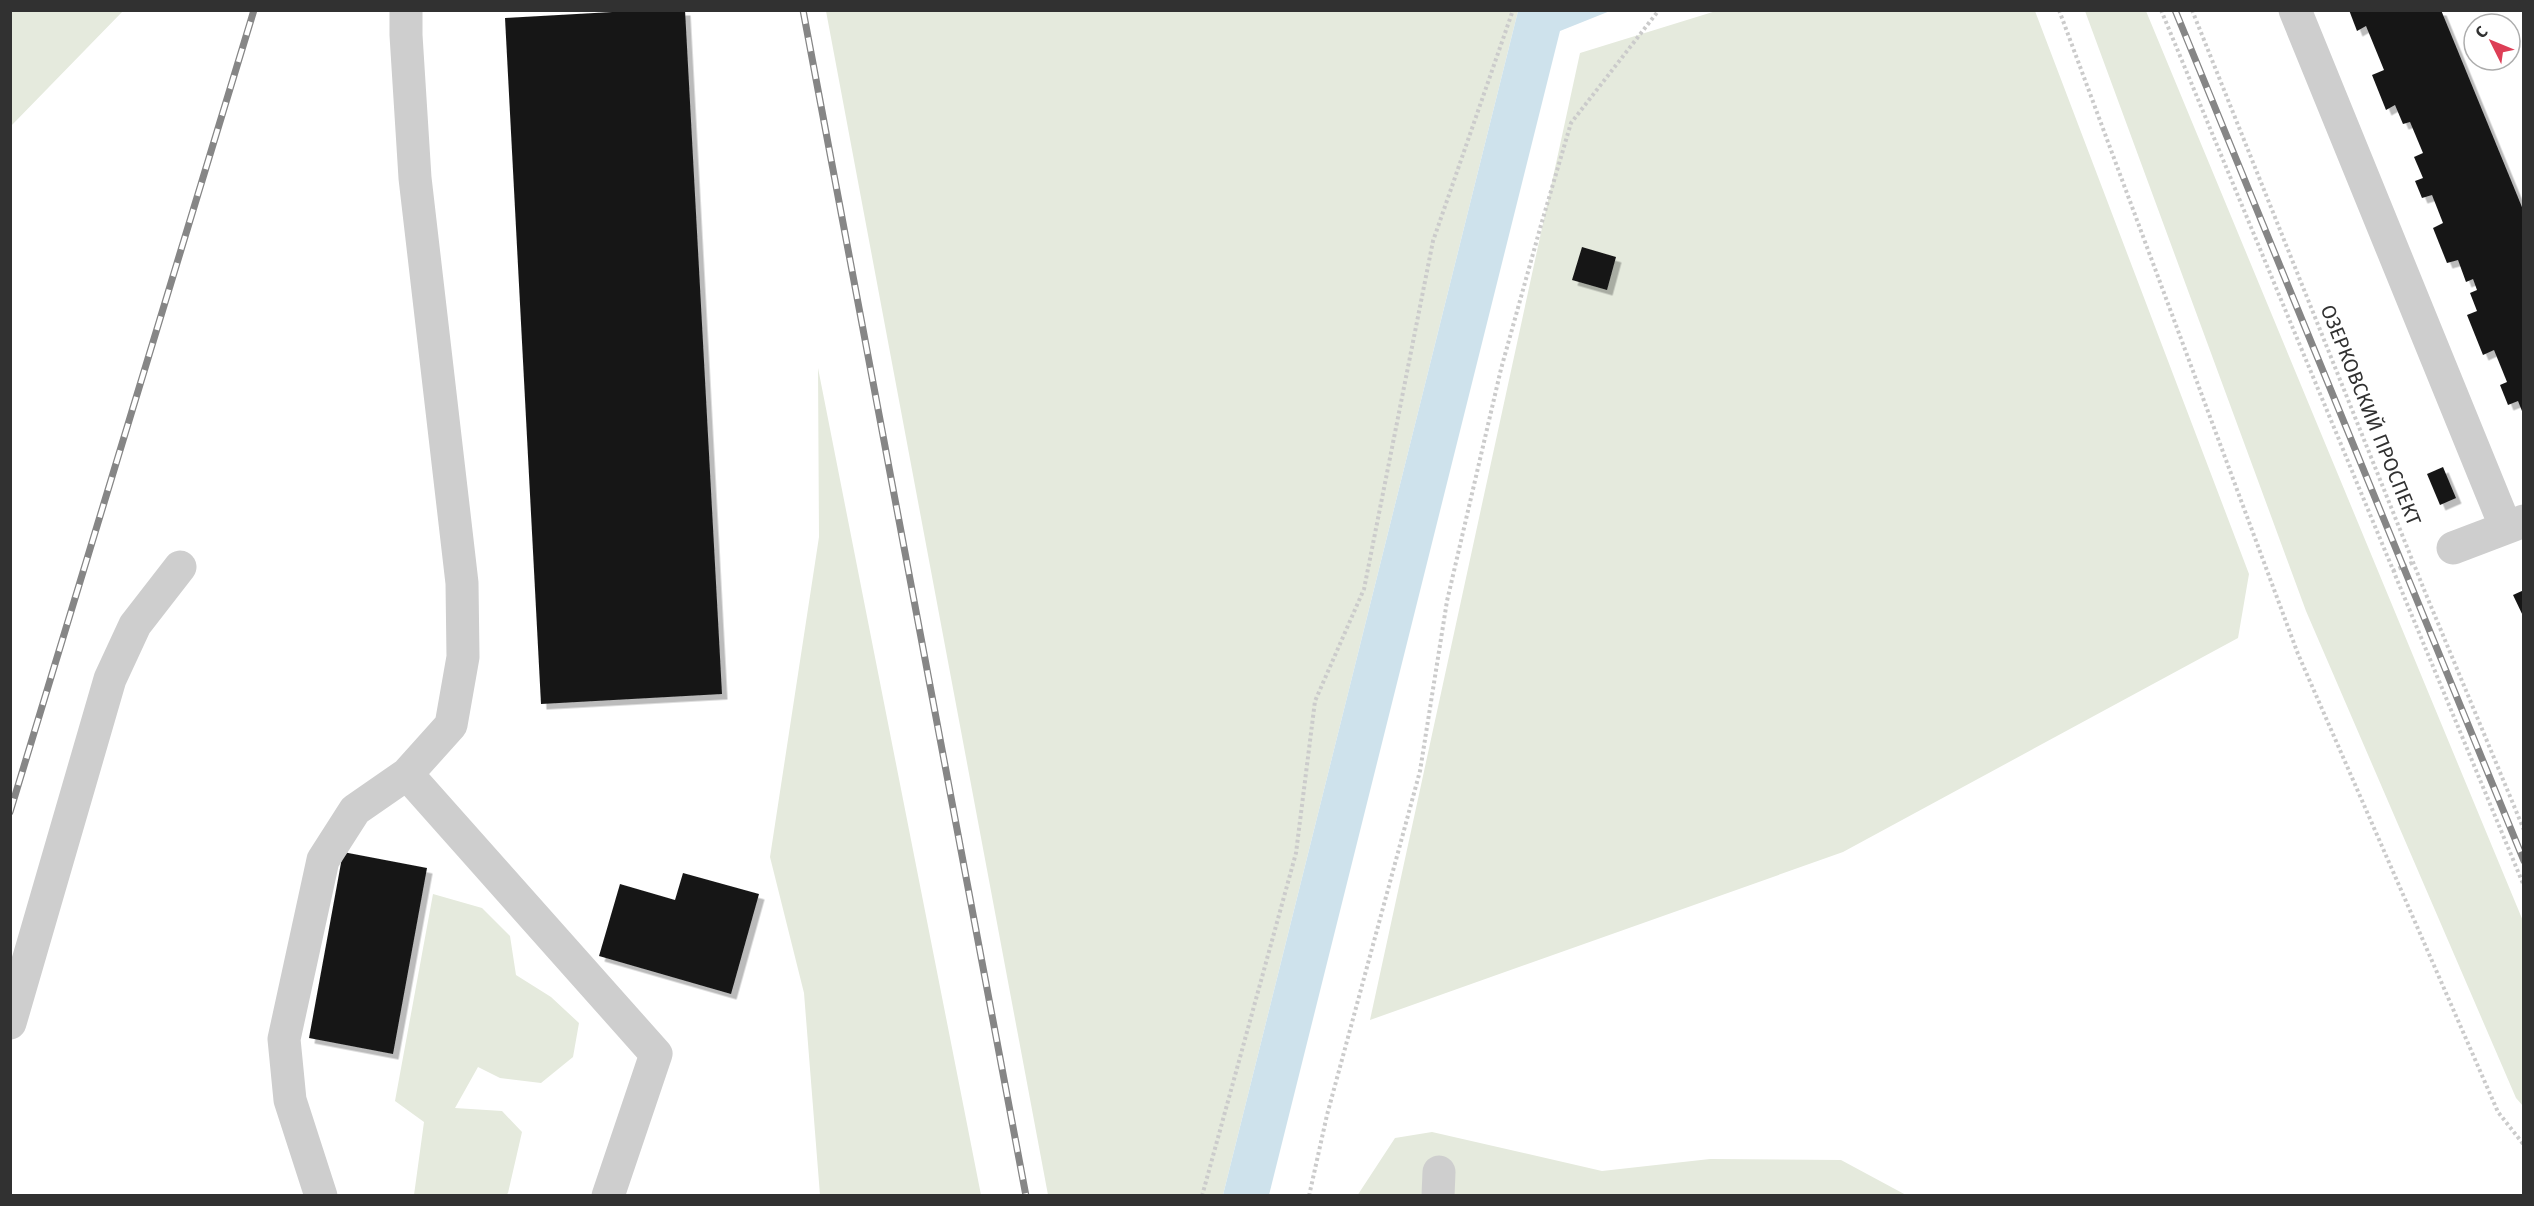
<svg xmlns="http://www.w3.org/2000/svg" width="2534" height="1206" font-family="'Fira Sans',sans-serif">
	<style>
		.green { fill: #e5eadd }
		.water { fill: #cee2ec }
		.building { fill: #181818; filter: url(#shadow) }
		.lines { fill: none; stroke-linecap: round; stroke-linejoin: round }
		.path { stroke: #cbcbcb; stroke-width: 4; stroke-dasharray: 3 3; stroke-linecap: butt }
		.minor { stroke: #cecece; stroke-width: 33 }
		.rail-casing { stroke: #868686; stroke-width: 7 }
		.rail { stroke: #fff; stroke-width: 4.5; stroke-dasharray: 14; stroke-linecap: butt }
		.labels { text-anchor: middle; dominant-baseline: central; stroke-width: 6; stroke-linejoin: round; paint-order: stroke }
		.street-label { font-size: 20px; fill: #313131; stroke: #fff }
	</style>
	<defs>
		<filter id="shadow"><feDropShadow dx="5.5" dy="5.5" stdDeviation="0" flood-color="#0004"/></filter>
	</defs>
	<rect width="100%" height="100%" fill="#fff"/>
	<!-- green -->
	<path class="green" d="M11,10L123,11L11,126L10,11Z
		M826,11H1518L1223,1195H1048Z
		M1716,11H2035L2249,574L2238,638L1843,852L1370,1020L1580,53Z
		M2085,11H2146L2523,921V1106L2516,1098L2306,611Z
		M818,368L981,1195H820L804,993L770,857L819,537Z
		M433,894L482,908L510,936L516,975L551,997L579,1023L573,1057L541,1083L500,1078L478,1067L455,1108L502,1111L522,1132L508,1193L506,1195H414L424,1122L395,1101Z
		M1432,1132L1602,1171L1710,1159L1841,1160L1906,1195L1357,1196L1395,1138Z"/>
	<!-- water -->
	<path class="water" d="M1518,11H1610L1560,31L1269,1195H1223Z"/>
	<!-- building -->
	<path class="building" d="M648,10H685L722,694L541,704L505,18Z
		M2349,10H2441L2524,212V416L2518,401L2508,405L2500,385L2507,382L2494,350L2483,355L2467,315L2477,311L2470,293L2477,290L2473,279L2466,282L2458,260L2447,263L2433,228L2443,223L2432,195L2422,198L2415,181L2423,178L2414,157L2423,153L2410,122L2403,124L2395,105L2386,110L2372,75L2384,70L2366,26L2357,31Z
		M1582,247L1616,257L1607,290L1572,280Z
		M2443,467L2456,498L2440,505L2427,474Z
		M2524,590V618L2513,595Z
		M343,852L427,868L393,1054L309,1038Z
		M683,873L759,894L731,994L599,956L620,884L675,900Z"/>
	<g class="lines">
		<!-- path -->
		<path class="path" d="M2059,10L2298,654L2498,1112L2524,1145
			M2161,10L2524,886
			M2192,10L2425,592L2524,830
			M2393,571L2414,562
			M1202,1196L1296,853L1315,701L1364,589L1433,241L1513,10
			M1309,1196L1327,1115L1420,771L1447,601L1501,369L1541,225L1571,123L1659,10"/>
		<!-- minor -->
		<path class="minor" d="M2295,10L2506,528
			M2453,548L2524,521
			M407,774L656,1054L608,1196
			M10,1023L110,679L135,625L180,567
			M321,1196L290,1100L284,1039L323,860L355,810L407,774L451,725L463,657L462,583L415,178L406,35V10
			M1438,1196L1439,1172"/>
		<!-- rail casing -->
		<g class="rail-casing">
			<path id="rail" d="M803,10L1026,1196
				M2175,10L2524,861
				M10,812L254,10"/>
		</g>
		<!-- rail -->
		<use href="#rail" class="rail"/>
	</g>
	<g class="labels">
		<!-- street labels -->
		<g class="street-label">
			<text transform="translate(2371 415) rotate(68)">ОЗЕРКОВСКИЙ ПРОСПЕКТ</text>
		</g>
	</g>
	<!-- border -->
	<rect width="2534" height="1206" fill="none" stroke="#313131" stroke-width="24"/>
	<!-- north arrow -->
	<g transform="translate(2492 42) rotate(313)"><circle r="28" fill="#ffffff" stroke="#adadad" stroke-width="1.5"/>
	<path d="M0-4.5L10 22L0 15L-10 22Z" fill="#dd3e56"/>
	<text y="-9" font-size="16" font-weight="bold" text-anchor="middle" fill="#313131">С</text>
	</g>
</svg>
